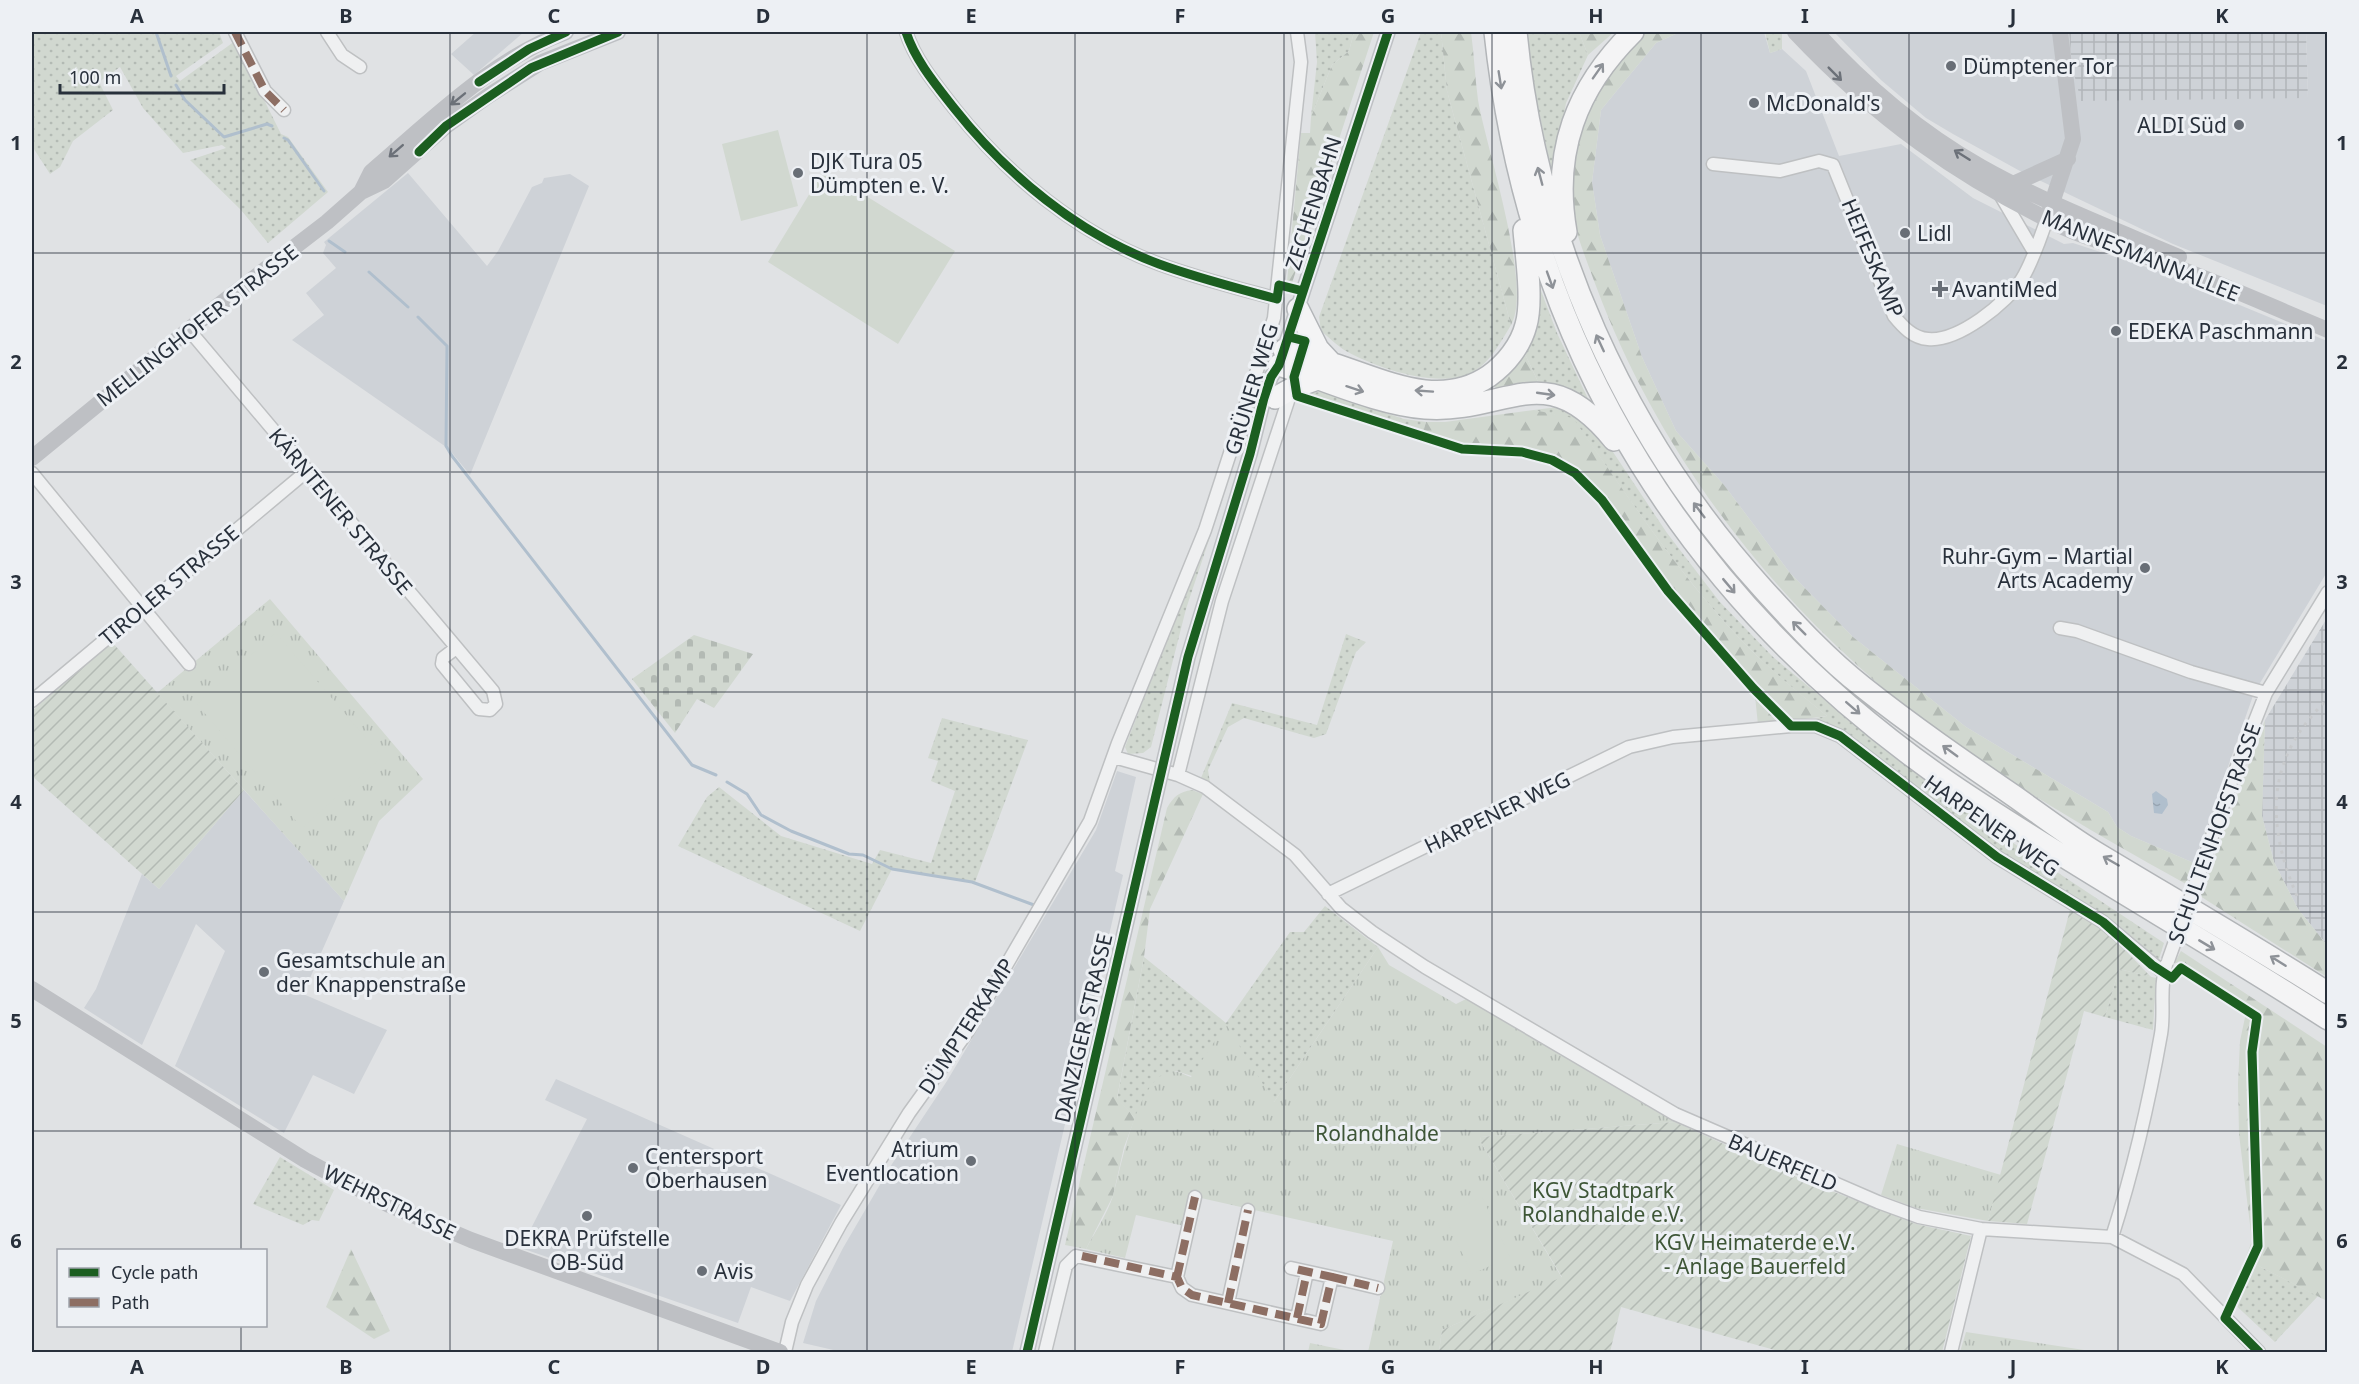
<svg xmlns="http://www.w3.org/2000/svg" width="2359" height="1384" font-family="'Noto Sans',sans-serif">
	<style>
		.built { fill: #ced2d7 }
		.industrial { fill: url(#industrial-grid) }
		.grass { fill: url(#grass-dots) }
		.forest { fill: url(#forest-firs) }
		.cemetery { fill: url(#cemetery-stones) }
		.park { fill: url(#park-tufts) }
		.garden { fill: url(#garden-furrows) }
		.pitch { fill: #d1d8d0 }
		.water { fill: url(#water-ripples) }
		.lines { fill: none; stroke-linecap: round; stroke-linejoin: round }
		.stream { stroke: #b0bfcd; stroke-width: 3 }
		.street-casing { stroke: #bec0c2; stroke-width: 15 }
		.highway-casing { stroke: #b2b5b8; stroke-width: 24 }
		.street { stroke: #eff0f1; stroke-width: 12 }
		.secondary { stroke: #bec0c4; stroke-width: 16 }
		.highway { stroke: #f4f4f5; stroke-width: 21 }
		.rail { stroke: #c8cacc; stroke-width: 3; stroke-dasharray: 3 6; stroke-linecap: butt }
		.street-bridge-casing { stroke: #bec0c2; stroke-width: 15; stroke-linecap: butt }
		.street-bridge { stroke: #eff0f1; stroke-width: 12 }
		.quiet { stroke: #8d6e63; stroke-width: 8; stroke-dasharray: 15 8; stroke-linecap: butt }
		.cycleway-casing { stroke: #edf0f4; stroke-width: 13 }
		.cycleway { stroke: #1b5e20; stroke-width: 9 }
		.oneway { stroke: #8e9298 }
		.oneway2 { stroke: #6c7179 }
		.grid { fill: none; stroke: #28303b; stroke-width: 1.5; stroke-opacity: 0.55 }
		.poi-dot { fill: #686e76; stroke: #edf0f4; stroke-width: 2 }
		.labels { text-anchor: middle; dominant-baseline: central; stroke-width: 6; stroke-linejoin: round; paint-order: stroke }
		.poi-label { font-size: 21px; fill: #28303b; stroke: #edf0f4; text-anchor: start }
		.street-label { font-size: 21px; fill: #28303b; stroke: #edf0f4 }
		.park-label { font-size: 21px; fill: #3e5637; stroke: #edf0f4 }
		.neatline { fill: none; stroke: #28303b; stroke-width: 2 }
		.grid-label { font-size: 20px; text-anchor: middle; font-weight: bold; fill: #28303b }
	</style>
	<defs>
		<pattern id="industrial-grid" width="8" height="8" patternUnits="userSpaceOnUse" patternTransform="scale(1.5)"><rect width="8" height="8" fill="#ced2d7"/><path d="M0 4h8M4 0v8" fill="none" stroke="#b1b5b9"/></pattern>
		<pattern id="grass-dots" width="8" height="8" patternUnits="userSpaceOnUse" patternTransform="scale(1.5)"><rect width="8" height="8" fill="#d1d8d0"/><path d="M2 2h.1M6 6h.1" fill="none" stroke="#b3bab4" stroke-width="1.8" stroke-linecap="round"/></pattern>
		<pattern id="forest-firs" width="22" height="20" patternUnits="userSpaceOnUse" patternTransform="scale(1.5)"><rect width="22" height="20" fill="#d1d8d0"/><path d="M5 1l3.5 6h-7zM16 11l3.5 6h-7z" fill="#b3bab4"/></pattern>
		<pattern id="cemetery-stones" width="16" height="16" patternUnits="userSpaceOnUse" patternTransform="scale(1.5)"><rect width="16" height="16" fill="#d1d8d0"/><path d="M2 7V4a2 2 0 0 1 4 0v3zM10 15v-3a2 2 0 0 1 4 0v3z" fill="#b3bab4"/></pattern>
		<pattern id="park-tufts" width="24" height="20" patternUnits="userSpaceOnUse" patternTransform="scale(1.5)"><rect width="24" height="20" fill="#d1d8d0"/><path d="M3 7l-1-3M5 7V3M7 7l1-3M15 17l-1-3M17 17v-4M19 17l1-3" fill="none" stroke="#b3bab4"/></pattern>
		<pattern id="garden-furrows" width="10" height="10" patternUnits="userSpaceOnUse" patternTransform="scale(1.5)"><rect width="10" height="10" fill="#d1d8d0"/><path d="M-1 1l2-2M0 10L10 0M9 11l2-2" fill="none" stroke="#b3bab4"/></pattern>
		<pattern id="water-ripples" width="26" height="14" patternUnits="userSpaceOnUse" patternTransform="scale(1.5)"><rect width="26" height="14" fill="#b0bfcd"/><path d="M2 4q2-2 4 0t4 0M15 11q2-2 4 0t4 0" fill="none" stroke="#97a4b1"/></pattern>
	</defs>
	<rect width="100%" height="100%" fill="#e0e2e4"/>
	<!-- built -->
	<path class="built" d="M476,32H524L474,75L451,54Z
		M1680,32H1764L1770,53L1782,49L1806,71L1839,156L1901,144L1973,198L2064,244L2073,243L2155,270L2327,341V572L2254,693L2194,863L2131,836L2117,827L2108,812L1966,727L1853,637L1790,573L1724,485L1676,431L1642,357L1600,235L1592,182L1601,110L1656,43Z
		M1834,32H2069L2072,66L2308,98L2306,32H2327V306L2173,244L2020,171L1953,134L1926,118L1881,80Z
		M408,173L487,266L498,251L532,187L542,183L544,178L570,174L589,186L470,475L449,449L292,340L324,315L306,293L336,268L323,253L326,245L324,242Z
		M1117,771L1136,777L1115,871L1123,875L1012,1352H842L803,1343L816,1301L843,1248L892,1164L947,1081L1096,830Z
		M244,790L344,901L303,994L387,1030L354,1094L313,1075L284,1133L175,1066L225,951L196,924L142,1045L84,1008L96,989L142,874L159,889Z
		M556,1079L841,1205L790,1301L751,1287L738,1323L521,1248L587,1119L545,1100Z"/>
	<!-- industrial -->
	<path class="industrial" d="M2069,32H2306L2308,98L2081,101L2072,66Z
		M2327,618V945L2298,909L2274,862L2262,816L2265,720Z"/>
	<!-- grass -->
	<path class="grass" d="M32,32H219L223,43L176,76L180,81L235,41L281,134L288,137L328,192L268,243L241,210L190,160L226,148L222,145L183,153L143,108L120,67L99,82L113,110L73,141L60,167L50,174L32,146Z
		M1315,32H1354L1349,51L1332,65L1311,117L1317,62Z
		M1421,32H1441L1447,91L1511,325C1500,343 1489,365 1469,374C1435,388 1377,368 1346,351C1337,346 1329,337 1321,331L1319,317Z
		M1528,32H1579L1588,55L1566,103L1553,179L1530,68Z
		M1765,32H1782V49L1770,53Z
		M1535,275L1557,333L1590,403L1540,386L1524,352Z
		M1321,392L1404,419L1426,422L1422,436L1307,397L1309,393Z
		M1558,407L1583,419L1609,446L1667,533L1719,601L1773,657L1894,757L1980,821L2164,943L2158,962L2105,916L1999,853L1843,733L1816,718L1827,716C1792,688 1758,660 1729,627C1671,563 1623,489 1573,419L1534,410Z
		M1224,495L1186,609L1151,747L1143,753L1128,754L1125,747Z
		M1346,634L1366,642L1356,652L1326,734L1314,738L1244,718L1228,727L1208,770L1210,783L1201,778L1232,703L1317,725Z
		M942,718L1028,740L975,882L892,869L860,931L678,846L707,797L719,787L781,836L872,864L880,850L931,863L955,791L931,781L938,761L928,758Z
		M1325,906L1378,947L1274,1102L1176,1071L1152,1085L1135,1118L1117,1099L1144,957L1226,1023L1290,932H1304Z
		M2119,969L2156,978L2153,1030L2105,1017Z
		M280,1157L334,1190L319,1221L312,1220L303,1225L253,1204Z
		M2245,1259L2318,1296L2275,1342L2228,1298Z"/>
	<!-- forest -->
	<path class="forest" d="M1354,32H1374L1292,283L1287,282L1301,133H1310L1311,117L1332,65L1349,51Z
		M1441,32H1471C1474,54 1475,78 1478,100C1486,147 1533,287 1511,325L1447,91Z
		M1579,32H1614L1588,55Z
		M1645,32H1680L1656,43L1601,110L1592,182L1600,235L1642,357L1676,431L1724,485L1790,573L1853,637L1966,727L2108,812L2117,827L2131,836L2194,863L2186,884C2076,823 1950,750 1857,665C1742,561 1650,431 1596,286C1584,253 1570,222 1570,187C1569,148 1595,84 1619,54C1626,46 1637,39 1645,32Z
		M1524,352L1540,386L1496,389L1494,384Z
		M1534,410L1573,418C1623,489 1671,563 1729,627C1759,661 1793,688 1827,716L1758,725L1754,686L1668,588L1604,498L1584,475L1559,460L1526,450L1483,447L1481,443H1466L1463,446L1422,436L1426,422H1445Z
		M2265,720L2262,816L2274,862L2298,909L2327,945V977L2200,896Z
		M1192,790L1203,794L1150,909L1144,957L1117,1098L1135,1118L1124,1147L1113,1196L1086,1249L1065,1245L1167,808C1174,796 1179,792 1192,790Z
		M2181,951L2327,1047V1301L2245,1259L2252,1241L2239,1134L2238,1084L2240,1041L2247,1008L2175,962Z
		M351,1249L390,1331L374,1339L326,1307Z"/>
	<!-- cemetery -->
	<path class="cemetery" d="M694,635L753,654L714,708L697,699L675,733L632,679Z"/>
	<!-- park -->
	<path class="park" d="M270,599L423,779L379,821L344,901L157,693Z
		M1378,947L1389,965L1456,1004L1466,999L1675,1122L1481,1137L1480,1141L1562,1278L1442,1330L1439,1352H1368L1393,1241L1192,1196L1184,1226L1136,1215L1125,1258L1086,1249C1095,1232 1107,1214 1113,1196C1121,1171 1138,1064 1178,1072C1182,1073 1187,1076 1191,1077L1226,1024L1274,1102Z
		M1897,1144L2001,1175L1988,1221L1916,1208L1881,1195Z
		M1966,1332L2084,1350V1352H1960Z
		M1310,1343L1354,1352H1308Z"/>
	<!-- garden -->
	<path class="garden" d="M112,642L244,790L159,889L32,776V711Z
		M2071,906L2106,930L2151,977L2119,969L2105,1017L2084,1011L2027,1224L1988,1221Z
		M1675,1122L1801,1179L1916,1224L1971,1236L1942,1352H1782L1621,1307L1610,1352H1439L1442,1330L1562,1277L1480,1141L1481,1137Z"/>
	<!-- pitch -->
	<path class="pitch" d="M778,130L798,206L741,221L722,144Z
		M824,170L955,251L898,344L768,262Z
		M276,633L382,757L302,828L197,704Z
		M1482,1197L1510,1257L1472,1274L1444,1215Z"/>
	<!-- water -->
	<path class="water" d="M2156,791L2167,799L2168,805L2162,814L2154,813L2152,794Z"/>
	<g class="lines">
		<!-- stream -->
		<path class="stream" d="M156,32L171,76
			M176,85L185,100L224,137L267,124L272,126
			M284,138L288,140L324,191
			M329,241L345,252
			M369,272L408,307
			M418,317L447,346L446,446L452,456L692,765L716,775
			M727,782L747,794L761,815L791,831L849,854L863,855L892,869L972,882L1034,905"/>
		<!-- street casing -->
		<g class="street-casing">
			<path id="street" d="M235,32L265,91L284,110
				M327,32L342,55L360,67
				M906,32C915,60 936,85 954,108C1007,175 1078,234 1159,264C1197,278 1237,288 1277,299
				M1713,164L1780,171L1819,161L1833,165L1894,316C1903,327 1913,338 1928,339C1958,342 2007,303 2022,279C2033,261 2040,238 2047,219
				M2001,196L2034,252
				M189,330L493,691L496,704L490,710L479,709L442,664L443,658L456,648
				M32,473L189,664
				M2060,628L2077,631L2191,672L2266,693
				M32,701L307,471
				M1114,757L1178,775L1205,787L1295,855L1341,908L1372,932L1425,967L1675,1114L1878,1202L1919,1217L1981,1229L2112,1237L2183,1274L2259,1352
				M1178,775L1222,601L1288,401
				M2200,871L2230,784L2266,693L2328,592
				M1328,894L1629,747L1673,737L1791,726H1816L1840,736L1997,857L2103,922L2164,973
				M2112,1237C2133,1171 2149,1102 2161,1034C2165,1011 2159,988 2166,965
				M1177,1277L1195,1197
				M1332,1277L1378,1288
				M1228,1303L1248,1210
				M1297,1318L1307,1272
				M785,1352L792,1322L807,1285L841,1223L909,1113L968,1031L1090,821L1118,743L1205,530L1274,318L1301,62L1297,32
				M1045,1352L1066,1266L1076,1256L1177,1277L1182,1288L1192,1295L1321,1324L1332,1277L1291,1268
				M1951,1352L1981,1229"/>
		</g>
		<!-- highway casing -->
		<g class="highway-casing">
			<path id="highway" d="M1495,32C1529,352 1693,609 1958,789C2079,870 2206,940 2328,1019
				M1516,32C1536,239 1624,436 1764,590C1795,624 1827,659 1863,687C1912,726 1963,761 2014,796C2041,815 2067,835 2095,852C2173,899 2251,944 2328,993
				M1566,232C1552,152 1576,88 1633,32
				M1298,309L1318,349L1332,364
				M1284,350C1300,355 1317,359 1333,364C1384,380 1439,410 1489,376C1506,364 1521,345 1526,325C1533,301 1526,255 1524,230
				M1279,365C1323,379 1380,405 1425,408C1508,414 1544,354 1614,440
				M1275,398L1295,387L1320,378"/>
		</g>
		<!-- street -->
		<use href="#street" class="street"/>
		<!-- secondary -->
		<path class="secondary" d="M1795,32C1876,118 1958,177 2065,228C2096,242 2128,249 2159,261C2216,281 2272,307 2328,330
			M1816,32C1863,84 1920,132 1981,167C2043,202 2113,229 2179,257
			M2013,184L2068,159
			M361,192L371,172C431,121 491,60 566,32
			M2049,212L2073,139L2060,32
			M32,458L219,305L327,222L361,192L384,181L446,126L488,96L540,63L618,32
			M32,989L305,1160L389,1205L471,1240L780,1352
			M1027,1352L1188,657L1250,454L1264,398L1271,377L1279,365L1388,32"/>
		<!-- highway -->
		<use href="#highway" class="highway"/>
		<!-- rail -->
		<path class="rail" d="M2297,896C2265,822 2266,757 2328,699"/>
		<!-- street-bridge casing -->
		<g class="street-bridge-casing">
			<path id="street-bridge" d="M2168,961L2200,871"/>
		</g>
		<!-- street-bridge -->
		<use href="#street-bridge" class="street-bridge"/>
		<!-- quiet -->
		<path class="quiet" d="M235,32L265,91L284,110
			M1082,1256L1177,1277L1182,1288L1192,1295L1321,1324L1332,1277L1291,1268
			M1177,1277L1195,1197
			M1332,1277L1378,1288
			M1228,1303L1248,1210
			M1297,1318L1307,1272"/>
		<!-- cycleway casing -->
		<g class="cycleway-casing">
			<path id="cycleway" d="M906,32C915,60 936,85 954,108C1007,175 1078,234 1159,264C1197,278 1237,288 1277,299L1279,285L1303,291
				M479,82L529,49L566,32
				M419,152L446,126L531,68L618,32
				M1289,337L1305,341L1294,377L1297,396L1462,449L1522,452L1552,460L1575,473L1602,500L1668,591L1753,688L1791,726H1816L1840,736L1997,857L2103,922L2152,965L2172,978L2181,968L2257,1017L2252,1052L2258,1246L2225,1318L2259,1352
				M1027,1352L1188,657L1250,454L1264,398L1271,377L1279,365L1388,32"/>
		</g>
		<!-- cycleway -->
		<use href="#cycleway" class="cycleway"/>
	</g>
	<!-- one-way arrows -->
	<defs><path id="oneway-shaft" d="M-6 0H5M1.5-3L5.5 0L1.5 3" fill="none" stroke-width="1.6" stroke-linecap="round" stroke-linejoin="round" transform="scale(1.5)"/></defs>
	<g class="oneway">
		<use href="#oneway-shaft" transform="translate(1598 71) rotate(-55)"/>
		<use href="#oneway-shaft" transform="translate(1500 80) rotate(81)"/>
		<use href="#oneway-shaft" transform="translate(1540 176) rotate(-105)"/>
		<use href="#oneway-shaft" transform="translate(1550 280) rotate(70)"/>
		<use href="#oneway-shaft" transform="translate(1600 343) rotate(-115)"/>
		<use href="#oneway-shaft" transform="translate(1355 389) rotate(18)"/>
		<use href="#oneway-shaft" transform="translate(1424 391) rotate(-176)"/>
		<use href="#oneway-shaft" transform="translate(1546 394) rotate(8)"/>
		<use href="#oneway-shaft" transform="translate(1699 510) rotate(-127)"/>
		<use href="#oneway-shaft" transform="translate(1729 586) rotate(50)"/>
		<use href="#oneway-shaft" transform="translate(1799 628) rotate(-135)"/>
		<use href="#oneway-shaft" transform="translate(1853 708) rotate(41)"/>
		<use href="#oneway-shaft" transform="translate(1950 751) rotate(-144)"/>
		<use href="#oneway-shaft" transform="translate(2111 861) rotate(-150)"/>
		<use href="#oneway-shaft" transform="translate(2207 945) rotate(31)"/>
		<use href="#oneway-shaft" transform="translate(2278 961) rotate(-148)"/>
	</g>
	<g class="oneway2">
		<use href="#oneway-shaft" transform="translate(1835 74) rotate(45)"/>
		<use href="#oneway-shaft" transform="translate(458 99) rotate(141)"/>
		<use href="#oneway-shaft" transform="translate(396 151) rotate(139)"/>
		<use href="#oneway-shaft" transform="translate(1962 155) rotate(-148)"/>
	</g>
	<!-- grid -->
	<path class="grid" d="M241,32V1250M450,32V1352M658,32V1352M867,32V1352M1075,32V1352M1284,32V1352M1492,32V1352M1701,32V1352M1909,32V1352M2118,32V1352M32,253H2328M32,472H2328M32,692H2328M32,912H2328M32,1131H2328M241,1326V1352"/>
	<!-- markers -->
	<g class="poi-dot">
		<circle cx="1951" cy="66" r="6"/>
		<circle cx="1754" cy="103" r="6"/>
		<circle cx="2239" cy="125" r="6"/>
		<circle cx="798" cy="173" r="6"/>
		<circle cx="1905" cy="233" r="6"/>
		<path d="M1937 280h6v6h6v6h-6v6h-6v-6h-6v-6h6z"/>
		<circle cx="2116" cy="331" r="6"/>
		<circle cx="2145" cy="568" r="6"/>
		<circle cx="264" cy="972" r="6"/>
		<circle cx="971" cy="1161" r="6"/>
		<circle cx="633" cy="1168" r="6"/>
		<circle cx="587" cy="1216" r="6"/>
		<circle cx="702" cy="1271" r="6"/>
	</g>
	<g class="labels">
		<!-- poi labels -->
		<g class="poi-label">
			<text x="1963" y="66">Dümptener Tor</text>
			<text x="1766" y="103">McDonald's</text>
			<text x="2227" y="125" text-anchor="end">ALDI Süd</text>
			<text x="810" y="161">DJK Tura 05<tspan x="810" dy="24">Dümpten e. V.</tspan></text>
			<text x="1917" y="233">Lidl</text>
			<text x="1952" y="289">AvantiMed</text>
			<text x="2128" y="331">EDEKA Paschmann</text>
			<text x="2133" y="556" text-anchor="end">Ruhr-Gym – Martial<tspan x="2133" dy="24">Arts Academy</tspan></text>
			<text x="276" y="960">Gesamtschule an<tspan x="276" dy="24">der Knappenstraße</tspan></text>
			<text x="959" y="1149" text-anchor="end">Atrium<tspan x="959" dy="24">Eventlocation</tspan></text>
			<text x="645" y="1156">Centersport<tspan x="645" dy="24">Oberhausen</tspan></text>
			<text x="587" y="1238" text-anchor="middle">DEKRA Prüfstelle<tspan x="587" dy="24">OB-Süd</tspan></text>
			<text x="714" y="1271">Avis</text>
		</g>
		<!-- street labels -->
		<g class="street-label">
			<text transform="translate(1313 203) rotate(-72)">ZECHENBAHN</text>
			<text transform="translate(2141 255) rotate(22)">MANNESMANNALLEE</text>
			<text transform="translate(1873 258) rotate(67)">HEIFESKAMP</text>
			<text transform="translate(197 325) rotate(-38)">MELLINGHOFER STRASSE</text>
			<text transform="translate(1251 389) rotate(-73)">GRÜNER WEG</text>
			<text transform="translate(341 511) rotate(50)">KÄRNTENER STRASSE</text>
			<text transform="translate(169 585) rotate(-40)">TIROLER STRASSE</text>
			<text transform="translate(1497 812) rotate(-26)">HARPENER WEG</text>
			<text transform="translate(1992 825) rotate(35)">HARPENER WEG</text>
			<text transform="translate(2214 833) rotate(-70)">SCHULTENHOFSTRASSE</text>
			<text transform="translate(966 1026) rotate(-57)">DÜMPTERKAMP</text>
			<text transform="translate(1083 1028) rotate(-77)">DANZIGER STRASSE</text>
			<text transform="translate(1783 1162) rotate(23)">BAUERFELD</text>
			<text transform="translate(390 1202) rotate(26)">WEHRSTRASSE</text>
		</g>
		<!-- park labels -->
		<g class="park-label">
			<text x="1377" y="1133">Rolandhalde</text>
			<text x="1603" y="1190">KGV Stadtpark<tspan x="1603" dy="24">Rolandhalde e.V.</tspan></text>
			<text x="1755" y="1242">KGV Heimaterde e.V.<tspan x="1755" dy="24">- Anlage Bauerfeld</tspan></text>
		</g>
	</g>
	<!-- border -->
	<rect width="2359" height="1384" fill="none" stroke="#edf0f4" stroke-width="66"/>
	<!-- legend -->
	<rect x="57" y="1249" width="210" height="78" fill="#edf0f4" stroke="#9ea3aa" stroke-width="1.5"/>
	<rect x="69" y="1268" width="30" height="9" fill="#1b5e20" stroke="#9ea3aa" stroke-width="1.5"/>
	<text x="111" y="1279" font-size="18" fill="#28303b">Cycle path</text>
	<rect x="69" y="1298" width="30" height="9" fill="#8d6e63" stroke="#9ea3aa" stroke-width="1.5"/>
	<text x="111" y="1309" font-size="18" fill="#28303b">Path</text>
	<!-- scale -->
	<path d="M60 84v9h164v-9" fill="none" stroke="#28303b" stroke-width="3"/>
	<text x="69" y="84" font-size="18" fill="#28303b" stroke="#edf0f4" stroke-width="4.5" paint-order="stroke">100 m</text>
	<rect x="33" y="33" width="2293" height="1318" class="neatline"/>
	<g class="grid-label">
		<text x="137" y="23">A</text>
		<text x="346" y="23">B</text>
		<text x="554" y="23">C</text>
		<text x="763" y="23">D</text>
		<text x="971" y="23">E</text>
		<text x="1180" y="23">F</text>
		<text x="1388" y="23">G</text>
		<text x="1596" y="23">H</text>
		<text x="1805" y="23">I</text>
		<text x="2013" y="23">J</text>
		<text x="2222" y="23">K</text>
		<text x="16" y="150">1</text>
		<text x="2342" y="150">1</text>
		<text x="16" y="369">2</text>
		<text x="2342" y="369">2</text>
		<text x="16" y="589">3</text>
		<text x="2342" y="589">3</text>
		<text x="16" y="809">4</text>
		<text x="2342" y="809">4</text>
		<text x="16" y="1028">5</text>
		<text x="2342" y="1028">5</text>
		<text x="16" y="1248">6</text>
		<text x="2342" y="1248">6</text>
		<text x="137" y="1374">A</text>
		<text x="346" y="1374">B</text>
		<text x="554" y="1374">C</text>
		<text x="763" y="1374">D</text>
		<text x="971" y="1374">E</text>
		<text x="1180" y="1374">F</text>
		<text x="1388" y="1374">G</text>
		<text x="1596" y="1374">H</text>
		<text x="1805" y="1374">I</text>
		<text x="2013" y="1374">J</text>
		<text x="2222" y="1374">K</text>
	</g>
</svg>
